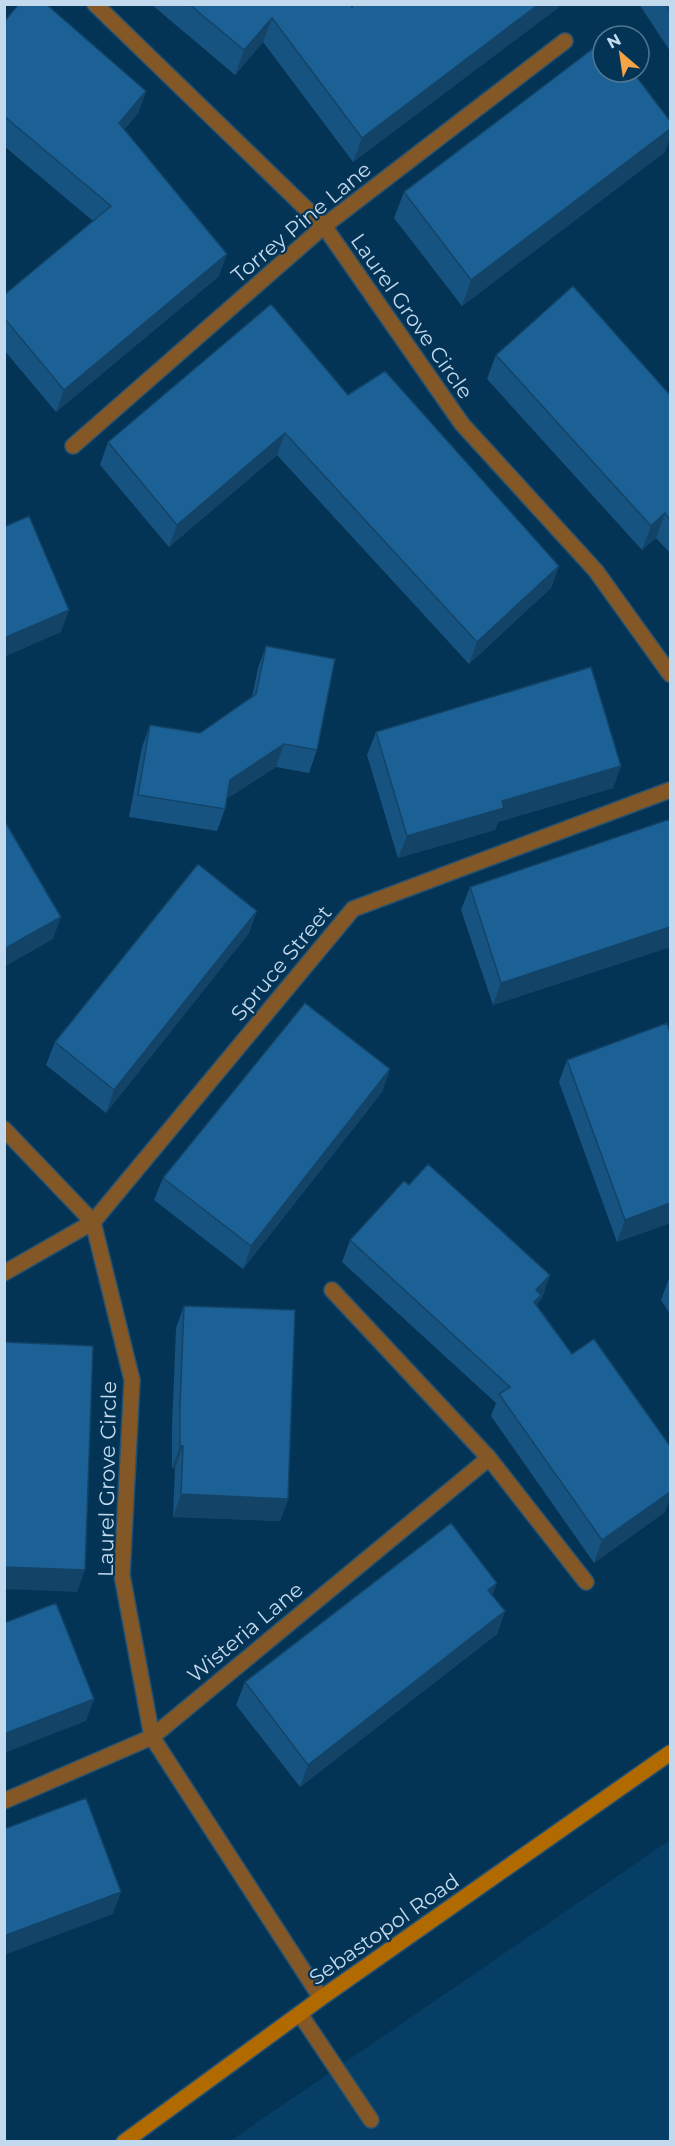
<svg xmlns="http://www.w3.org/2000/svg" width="675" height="2146" font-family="Montserrat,sans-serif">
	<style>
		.built { fill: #063e65 }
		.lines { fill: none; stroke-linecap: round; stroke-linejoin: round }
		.lane-casing { stroke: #265271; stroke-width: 18 }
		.street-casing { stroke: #265271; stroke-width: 18 }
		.secondary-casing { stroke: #265271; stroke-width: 18 }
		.lane { stroke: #835726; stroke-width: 15 }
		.street { stroke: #835726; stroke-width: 15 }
		.secondary { stroke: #b16a00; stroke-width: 15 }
		.wall { fill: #175380 }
		.shaded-wall { fill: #134468 }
		.building { fill: #1b6195; stroke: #134468; stroke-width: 1.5 }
		.labels { text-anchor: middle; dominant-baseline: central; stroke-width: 4.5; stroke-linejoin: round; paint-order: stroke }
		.street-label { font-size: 21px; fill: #c2d9ee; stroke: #043455 }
	</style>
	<rect width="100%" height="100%" fill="#043455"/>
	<!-- built -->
	<path class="built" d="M670,1840V2141H230Z"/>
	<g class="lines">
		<!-- lane casing -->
		<g class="lane-casing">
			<path id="lane" d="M300,2014L371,2120"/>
		</g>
		<!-- street casing -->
		<g class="street-casing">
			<path id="street" d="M95,4L324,226L462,424L596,571L670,674
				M73,446L324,226L565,41
				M4,1129L93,1222L132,1380L122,1575L152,1737L321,1998
				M4,1273L93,1222L353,909L670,790
				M332,1290L489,1458L586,1582
				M4,1801L152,1737L489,1458"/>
		</g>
		<!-- secondary casing -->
		<g class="secondary-casing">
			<path id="secondary" d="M124,2142L321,1998L670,1753"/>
		</g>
		<!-- lane -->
		<use href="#lane" class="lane"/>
		<!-- street -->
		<use href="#street" class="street"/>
		<!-- secondary -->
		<use href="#secondary" class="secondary"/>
	</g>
	<!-- wall -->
	<path class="wall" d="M151,4H350L352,7H559L353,162L263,42L235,75Z
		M639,4H670V51Z
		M4,22L146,91L138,113L124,130L219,276L56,412L4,350V295L93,221L4,146Z
		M670,121V137L665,152L462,306L394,218L404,192Z
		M496,355L670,395V553L656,538L642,550L487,379Z
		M348,395L559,566L551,588L469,664L277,455L169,547L100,465L108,442Z
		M266,646L317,750L309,773L276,767L226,799L225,809L217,831L129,817L142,747L150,725L200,733L252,697L258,668Z
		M376,732L621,766L613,788L498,822L495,830L398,858L367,755Z
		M670,819V947L493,1005L461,910L470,887Z
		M257,911L249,933L106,1113L46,1065L55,1042Z
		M670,1033V1223L617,1242L559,1082L567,1060Z
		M390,1069L382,1092L243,1269L154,1200L163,1178Z
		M409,1185L550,1275L542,1298L539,1301L537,1306L668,1503L665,1512L594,1563L491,1416L496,1403L342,1262L350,1240Z
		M670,1277V1314L661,1300L669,1278Z
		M184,1306L288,1499L280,1521L173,1517L175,1468H172V1427L176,1328Z
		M493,1596L505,1611L497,1634L300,1787L236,1705L245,1682Z"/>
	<!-- shaded-wall -->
	<path class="shaded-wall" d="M539,4H560L559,7L353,162L362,138Z
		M272,18L263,42L235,75L244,50Z
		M146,91L138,113L111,145L119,123Z
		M670,129V137L665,152L462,306L471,280Z
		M227,254L219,276L56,412L64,390Z
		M285,433L277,455L169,547L177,525Z
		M665,513L656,538L642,550L651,526Z
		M559,566L551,588L469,664L477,642Z
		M69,610L61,632L4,657V638Z
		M284,744L276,767L222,802L230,780Z
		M621,766L613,788L498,822L495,830L398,858L407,836L502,801Z
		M257,911L249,933L106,1113L114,1090Z
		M61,917L53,939L4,967V949Z
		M670,927V947L493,1005L501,983Z
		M390,1069L382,1092L243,1269L251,1246Z
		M670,1203V1223L617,1242L625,1220Z
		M550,1275L542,1298L539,1301L533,1317L536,1290Z
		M180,1446H183L175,1468H172Z
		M670,1485V1502L668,1503L665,1512L594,1563L602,1540Z
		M181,1494L288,1499L280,1521L173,1517Z
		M4,1567L85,1570L77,1592L4,1589Z
		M497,1583L489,1605L488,1590Z
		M505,1611L497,1634L300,1787L308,1765Z
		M94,1699L86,1721L4,1753V1734Z
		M121,1892L113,1914L4,1955V1936Z"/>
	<!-- building -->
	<path class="building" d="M19,4H46L146,91L119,123L227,254L64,390L4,318V295L111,206L4,116V22Z
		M189,4H350L352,7L355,4H539L362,138L272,18L244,50Z
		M666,4H670V12Z
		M603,41V72H633L670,121V129L471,280L404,192Z
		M573,286L670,395V520L665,513L651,526L496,355Z
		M271,304L348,395L385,371L559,566L477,642L285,433L177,525L108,442Z
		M29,516L69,610L4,638V527Z
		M266,646L335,659L317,750L284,744L230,780L225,809L138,795L150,725L200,733L256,694Z
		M591,667L621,766L502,801L504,808L407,836L376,732Z
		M670,819V927L501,983L470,887Z
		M4,820L61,917L4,949Z
		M198,864L257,911L114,1090L55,1042Z
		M305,1003L390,1069L251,1246L163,1178Z
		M667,1023L670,1033V1203L625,1220L567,1060Z
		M428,1164L550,1275L536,1290L541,1295L534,1302L572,1354L594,1339L670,1446V1492L602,1540L499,1394L510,1387L350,1240L404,1181L409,1185Z
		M184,1306L295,1310L288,1499L181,1494L183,1446H180V1405Z
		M4,1342L93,1346L85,1570L4,1567Z
		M451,1523L497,1583L488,1590L505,1611L308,1765L245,1682Z
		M56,1603L94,1699L4,1734V1623Z
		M86,1798L121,1892L4,1936V1829Z"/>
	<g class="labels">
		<!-- street labels -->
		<g class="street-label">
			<text transform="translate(301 222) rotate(-40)">Torrey Pine Lane</text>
			<text transform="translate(412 316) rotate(55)">Laurel Grove Circle</text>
			<text transform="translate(281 963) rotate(-50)">Spruce Street</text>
			<text transform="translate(107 1479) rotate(-89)">Laurel Grove Circle</text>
			<text transform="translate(245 1632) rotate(-40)">Wisteria Lane</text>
			<text transform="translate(384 1929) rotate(-35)">Sebastopol Road</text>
		</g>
	</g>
	<!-- border -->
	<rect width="675" height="2146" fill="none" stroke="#c2d9ee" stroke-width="12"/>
	<!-- north arrow -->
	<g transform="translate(621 54) rotate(331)"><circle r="28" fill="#043455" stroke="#507692" stroke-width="1.5"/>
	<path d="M0-4.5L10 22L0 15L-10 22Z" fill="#f5a346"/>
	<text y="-9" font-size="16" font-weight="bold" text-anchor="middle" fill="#c2d9ee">N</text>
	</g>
</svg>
